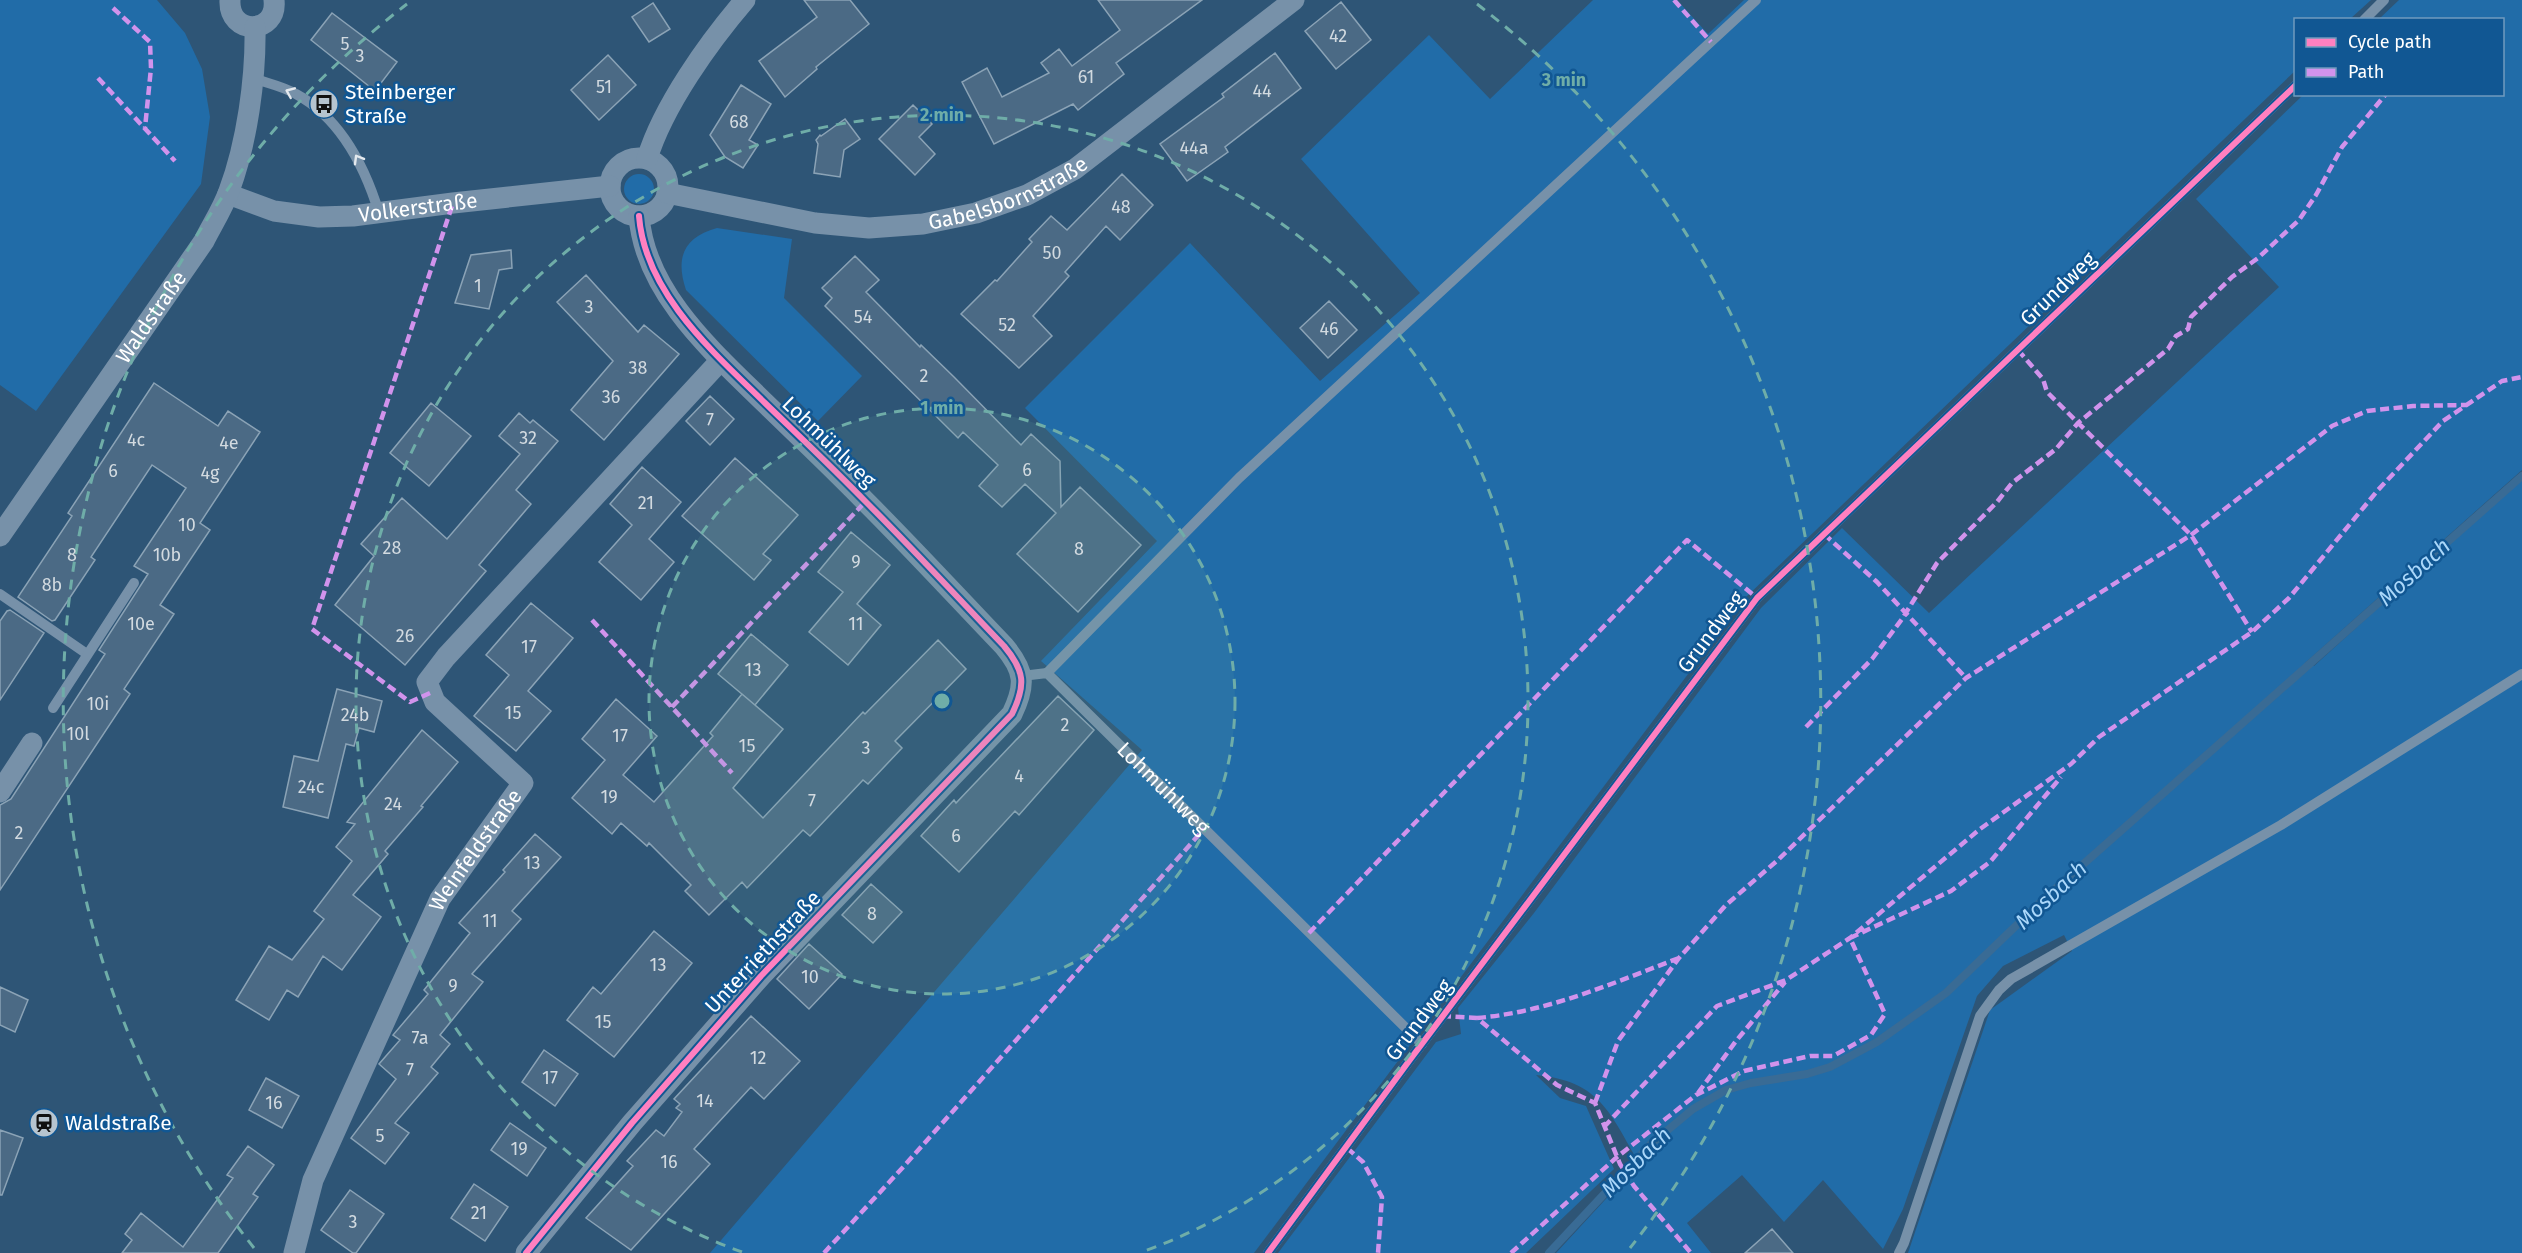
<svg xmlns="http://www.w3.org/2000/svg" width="2522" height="1253" font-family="'Fira Sans',sans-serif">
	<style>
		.green { fill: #216ca8 }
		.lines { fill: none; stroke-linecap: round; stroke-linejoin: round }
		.stream { stroke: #396b95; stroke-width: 8 }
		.building { fill: #4b6a85; stroke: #8ba3b6; stroke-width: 1.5 }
		.service { stroke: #7791a9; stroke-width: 10 }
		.minor { stroke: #7791a9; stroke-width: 21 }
		.quiet { stroke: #d193ec; stroke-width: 4.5; stroke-dasharray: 9 4.5; stroke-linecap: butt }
		.cycleway-casing { stroke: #115793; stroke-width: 10 }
		.cycleway { stroke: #ff80c0; stroke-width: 6 }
		.oneway { stroke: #e4e9ee }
		.ring { fill: none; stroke: #6fada8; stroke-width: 3; stroke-dasharray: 10 8 }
		.labels { text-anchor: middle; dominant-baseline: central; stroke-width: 5; stroke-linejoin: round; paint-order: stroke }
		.number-label { font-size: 18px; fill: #d2dae0 }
		.poi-label { font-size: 21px; fill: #fff; stroke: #115793; text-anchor: start }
		.street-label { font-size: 21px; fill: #fff; stroke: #115793 }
		.water-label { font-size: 22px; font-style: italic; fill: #aad7fa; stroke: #115793 }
		.centre { fill: #6fada8; stroke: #115793; stroke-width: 3 }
		.ring-label { font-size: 18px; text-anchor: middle; font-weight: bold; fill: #6fada8; stroke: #115793; stroke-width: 5; stroke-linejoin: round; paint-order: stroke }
	</style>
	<rect width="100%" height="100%" fill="#2e5576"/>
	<!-- green -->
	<path class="green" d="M0,0H157L185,33L202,69L210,117L201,184L36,411L0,385Z
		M1593,0H1677L1708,34L1744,0H2371L2350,19L2296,20L2295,71L1745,598L1254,1253H710L1142,750L1041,661L1157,541L1025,408L1190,243L1320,381L1420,293L1301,159L1429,35L1490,99Z
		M2399,0H2522V470L2305,663L2314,666L2522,477V1253H1908L1990,1010L2072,951L2064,935L2003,966L1977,996L1903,1209L1883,1249L1823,1180L1784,1222L1742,1175L1687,1223L1711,1253H1556L1639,1163C1610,1113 1600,1081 1536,1075L1560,1098L1586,1106L1614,1169L1526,1253H1278L1436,1042L1461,1034L1458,1008L1534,913L1761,608L1842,528L1929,613L2279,287L2196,199L2303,95L2502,94V20L2379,19Z
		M624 189a15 15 0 1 1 30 0a15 15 0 1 1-30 0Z
		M717,228L792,239L784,298L862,376L818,421L686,290C675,257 684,237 717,228Z"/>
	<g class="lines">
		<!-- stream -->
		<path class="stream" d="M1549,1253L1651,1144L1693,1109L1726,1090L1751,1083L1807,1074L1830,1067L1877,1042L1946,993L2045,898L2522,476"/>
	</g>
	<!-- building -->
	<path class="building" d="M804,0H850L869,24L816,67L817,69L785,97L759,61L817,17Z
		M1098,0H1202L1116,63L1124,74L1078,110L1073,104L994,144L962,82L987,68L1002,97L1049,73L1041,63L1059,49L1072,66L1120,30Z
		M1341,2L1371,40L1336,69L1305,31Z
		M653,3L670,29L649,42L632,17Z
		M332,13L397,62L375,91L311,40Z
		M1275,53L1301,88L1225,147L1228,152L1187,181L1160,144L1224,97L1222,94Z
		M608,55L636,85L599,120L571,90Z
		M741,85L771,104L749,140L758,145L743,168L725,157L710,135Z
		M913,105L932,124L919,137L935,154L915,175L879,139Z
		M845,119L860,139L844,150L840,177L814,173L818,144L816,140L820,135L821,136Z
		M1122,174L1153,205L1120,240L1106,226L1065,272L1069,276L1033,316L1052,336L1019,368L961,314L995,280L997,281L1032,242L1029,239L1051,216L1067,230Z
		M511,250L512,268L499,270L489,309L455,303L471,255Z
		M855,256L879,280L866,292L920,347L921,345L954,377L1021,445L1031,434L1060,461L1061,507L1080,487L1141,545L1078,612L1017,554L1056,513L1025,484L1002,507L979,486L998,465L963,432L958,438L825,306L832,298L822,288Z
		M586,275L638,332L644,325L679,354L604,440L571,410L613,361L557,302Z
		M1329,301L1357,330L1328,358L1300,328Z
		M154,383L218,426L228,411L260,432L200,523L210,530L160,605L174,614L124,689L130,694L0,890V805L11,799L105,654L99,650L148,574L134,566L186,488L152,465L91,557L95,560L55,620L52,621L18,597L72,516L68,513Z
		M710,396L734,419L710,445L686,421Z
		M431,403L471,436L429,486L390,453Z
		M519,413L530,423L533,420L558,441L516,490L531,504L479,565L486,571L405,665L335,605L374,556L361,544L402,498L447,539L520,454L499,436Z
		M735,458L798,515L763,554L771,560L754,580L682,516Z
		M642,467L681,502L649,539L674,562L641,600L599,562L632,525L610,504Z
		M851,532L890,565L857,604L881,625L848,665L809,632L843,592L818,572Z
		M531,603L573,638L528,691L551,711L516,751L474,716L509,675L486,655Z
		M10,610L44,633L0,700V621L7,611Z
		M751,634L788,665L755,705L718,674Z
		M938,640L966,669L895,741L902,748L868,784L863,780L810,836L803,830L747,888L742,882L709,915L685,891L691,885L649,843L647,846L621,823L612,834L572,798L605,760L582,739L616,699L657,736L623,775L654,802L713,736L710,733L742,694L783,729L733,788L763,818L863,712L865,714Z
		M337,689L382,701L374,732L359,728L354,746L346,744L328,818L283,807L294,756L318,761Z
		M1058,696L1094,730L1019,815L1015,811L959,872L921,836L954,800L956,803Z
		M422,730L458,762L421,806L423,807L385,851L388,854L353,895L381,917L342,970L323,956L298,997L287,990L269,1020L236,1000L269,946L292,960L324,919L314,911L352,861L336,847L355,824L347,822Z
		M535,834L561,857L512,911L521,919L472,974L483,982L440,1035L450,1044L431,1067L438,1073L395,1123L409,1133L385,1164L351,1138L396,1079L379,1064L400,1040L393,1035L428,994L424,990L470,933L459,923L505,872L503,870Z
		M871,884L902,912L873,943L842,915Z
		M654,931L692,963L614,1057L567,1020L593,987L601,994Z
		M809,944L842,974L809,1009L777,979Z
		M0,987L28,1000L15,1032L0,1025Z
		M751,1016L800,1061L764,1099L751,1087L694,1149L710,1164L631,1250L586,1218L633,1166L627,1161L656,1130L664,1136L682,1112L676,1108L680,1104L674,1099Z
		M544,1050L578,1074L555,1106L522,1082Z
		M266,1078L299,1096L282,1128L249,1110Z
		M510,1123L546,1148L527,1176L491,1150Z
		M0,1130L23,1138L2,1195H0Z
		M248,1146L274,1165L253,1194L258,1197L218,1253H122L132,1240L125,1234L141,1213L183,1247L233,1178L227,1175Z
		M474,1184L508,1207L485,1241L451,1218Z
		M350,1190L384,1214L356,1253H353L321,1230Z
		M1772,1229L1793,1253H1745Z"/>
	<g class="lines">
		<!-- service -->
		<g class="service">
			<path d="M2364,20L2384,0"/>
			<path d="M253,78C266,83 283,86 296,94C340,118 365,167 379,213"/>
			<path d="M0,594L87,654"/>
			<path d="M1047,673L1239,478L1756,0"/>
			<path id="s1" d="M1022,676L1047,673L1422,1044"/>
			<path d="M53,708L134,583"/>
			<path d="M1268,1253L1409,1061L1757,598L2296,85"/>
			<path d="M1899,1253L1904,1243L1980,1016L1999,990L2011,979L2281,825L2522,674"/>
		</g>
		<!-- minor -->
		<g class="minor">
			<path d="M230,0C228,36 278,35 274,0"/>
			<circle cx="639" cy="187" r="29"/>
			<path d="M647,159C663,106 709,42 745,0"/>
			<path id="s2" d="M667,193L815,223L869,228L923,224L976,213L1027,195L1075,169L1294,0"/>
			<path id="s3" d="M228,194L274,211L319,217L353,216L453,203L610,186"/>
			<path id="s4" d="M0,536L204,241C212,225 223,208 229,191C247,143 256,78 255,27"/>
			<path d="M0,792L32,743"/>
			<path id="s5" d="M294,1253L313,1180L440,899L523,783L435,702L427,682L446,657L721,360"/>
			<path d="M526,1253L632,1123L761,976L1012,714C1026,685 1025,671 1004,646C958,598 913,549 866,502C833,468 799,436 765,403C713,352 645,293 639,216"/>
		</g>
		<!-- quiet -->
		<path class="quiet" d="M1674,0L1711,42
			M113,8L150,42L151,68L145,128
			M98,78L175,161
			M2018,350L2043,379L2047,392L2191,535L2252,632
			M1824,534L1877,582L1966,678
			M592,620L732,773
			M430,693L410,702L312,629L453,203
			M672,707L866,501
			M1806,727L1872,659L1902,619L1937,563L1997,502L2012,483L2056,449L2078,423L2168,349L2176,336L2188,329L2191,317L2232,277L2258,258L2299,220L2316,195L2342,147L2386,94
			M1309,933L1687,540L1757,598
			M1442,1016L1477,1018L1557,1085L1595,1103L1620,1164L1634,1186L1691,1253
			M1477,1018C1548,1012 1613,983 1679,958
			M1698,1093L1736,1041L1785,982
			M1595,1103L1618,1041L1679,958L1726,905L1779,859L1966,678L2191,535L2332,426L2367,411L2413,406L2467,405
			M1604,1127L1717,1006L1786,980L1850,938L1980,829L2071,764L2099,737L2252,632L2289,598L2378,490L2443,421L2502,381L2522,377
			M1347,1148L1363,1162L1382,1197L1378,1253
			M824,1253L905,1165L1204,829
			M1511,1253L1617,1157L1696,1095L1744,1071L1810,1056H1833L1871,1035L1885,1014L1850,938L1951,891L1990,862L2061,777"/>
		<!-- cycleway casing -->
		<g class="cycleway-casing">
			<path id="cycleway" d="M526,1253L632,1123L761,976L1012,714C1026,685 1025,671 1004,646C958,598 913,549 866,502C833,468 799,436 765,403C713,352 645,293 639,216
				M1268,1253L1409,1061L1757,598L2296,85"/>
		</g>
		<!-- cycleway -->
		<use href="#cycleway" class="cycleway"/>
	</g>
	<!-- one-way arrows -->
	<defs><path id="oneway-chevron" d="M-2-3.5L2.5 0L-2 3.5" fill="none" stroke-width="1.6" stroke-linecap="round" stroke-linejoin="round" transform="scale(1.5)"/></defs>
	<g class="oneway">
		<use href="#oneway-chevron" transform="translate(290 92) rotate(-157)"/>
		<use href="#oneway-chevron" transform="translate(358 159) rotate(-120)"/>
	</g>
	<!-- distance rings -->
	<circle cx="942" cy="701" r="293" fill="#6fada8" fill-opacity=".12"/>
	<g class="ring">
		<circle cx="942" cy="701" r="293"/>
		<path d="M742 1252A586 586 0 1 1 1142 1252"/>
		<path d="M254 1248A879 879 0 0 1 407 4M1477 4A879 879 0 0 1 1630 1248"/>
	</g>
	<!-- icons -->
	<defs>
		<g id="bus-disc" transform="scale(1.5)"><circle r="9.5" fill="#b6c4cf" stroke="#115793"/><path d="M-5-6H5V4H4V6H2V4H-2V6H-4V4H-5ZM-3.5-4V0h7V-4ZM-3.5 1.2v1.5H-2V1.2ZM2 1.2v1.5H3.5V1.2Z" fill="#111"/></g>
		<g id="station-disc" transform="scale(1.5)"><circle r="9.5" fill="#b6c4cf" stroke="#115793"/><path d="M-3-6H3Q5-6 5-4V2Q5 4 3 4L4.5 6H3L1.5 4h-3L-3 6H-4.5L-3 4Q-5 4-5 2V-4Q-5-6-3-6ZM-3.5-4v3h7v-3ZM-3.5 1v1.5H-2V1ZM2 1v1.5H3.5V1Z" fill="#111"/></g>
	</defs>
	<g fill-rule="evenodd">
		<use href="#bus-disc" x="324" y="104"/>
		<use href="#station-disc" x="44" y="1123"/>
	</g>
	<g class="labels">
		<!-- number labels -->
		<g class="number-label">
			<text x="1338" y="36">42</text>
			<text x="345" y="44">5</text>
			<text x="360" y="56">3</text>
			<text x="1086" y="77">61</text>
			<text x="604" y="87">51</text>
			<text x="1262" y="91">44</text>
			<text x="739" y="122">68</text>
			<text x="1194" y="148">44a</text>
			<text x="1121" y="207">48</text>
			<text x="1052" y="253">50</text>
			<text x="478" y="286">1</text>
			<text x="589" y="307">3</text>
			<text x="863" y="317">54</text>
			<text x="1007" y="325">52</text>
			<text x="1329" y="329">46</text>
			<text x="638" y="368">38</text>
			<text x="924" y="376">2</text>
			<text x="611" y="397">36</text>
			<text x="710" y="420">7</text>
			<text x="528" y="438">32</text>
			<text x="136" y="440">4c</text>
			<text x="229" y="443">4e</text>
			<text x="1027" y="470">6</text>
			<text x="113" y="471">6</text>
			<text x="210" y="473">4g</text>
			<text x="646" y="503">21</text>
			<text x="187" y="525">10</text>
			<text x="392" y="548">28</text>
			<text x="1079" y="549">8</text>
			<text x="72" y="555">8</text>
			<text x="167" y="555">10b</text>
			<text x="856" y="562">9</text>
			<text x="52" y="585">8b</text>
			<text x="141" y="624">10e</text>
			<text x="856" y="624">11</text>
			<text x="405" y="636">26</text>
			<text x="529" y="647">17</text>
			<text x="753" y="670">13</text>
			<text x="98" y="704">10i</text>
			<text x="513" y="713">15</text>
			<text x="355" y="715">24b</text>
			<text x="1065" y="725">2</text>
			<text x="78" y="734">10l</text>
			<text x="620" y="736">17</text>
			<text x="747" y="746">15</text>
			<text x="866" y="748">3</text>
			<text x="1019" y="776">4</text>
			<text x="311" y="787">24c</text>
			<text x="609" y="797">19</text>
			<text x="812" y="801">7</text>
			<text x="393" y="804">24</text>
			<text x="19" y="833">2</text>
			<text x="956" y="836">6</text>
			<text x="532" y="863">13</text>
			<text x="872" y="914">8</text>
			<text x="490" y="921">11</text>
			<text x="658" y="965">13</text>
			<text x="810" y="977">10</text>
			<text x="453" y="986">9</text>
			<text x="603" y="1022">15</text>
			<text x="420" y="1038">7a</text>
			<text x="758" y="1058">12</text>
			<text x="410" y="1070">7</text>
			<text x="550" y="1078">17</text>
			<text x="705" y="1101">14</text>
			<text x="274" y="1103">16</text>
			<text x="380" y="1136">5</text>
			<text x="519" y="1149">19</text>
			<text x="669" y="1162">16</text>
			<text x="479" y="1213">21</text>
			<text x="353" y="1222">3</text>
		</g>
		<!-- poi labels -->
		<g class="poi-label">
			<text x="345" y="92">Steinberger<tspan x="345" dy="24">Straße</tspan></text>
			<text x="65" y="1123">Waldstraße</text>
		</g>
		<!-- street labels -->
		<g class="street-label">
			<text stroke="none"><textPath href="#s2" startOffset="350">Gabelsbornstraße</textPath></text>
			<text stroke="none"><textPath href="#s3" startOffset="194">Volkerstraße</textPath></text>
			<text transform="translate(2058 289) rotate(-44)">Grundweg</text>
			<text stroke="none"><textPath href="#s4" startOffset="266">Waldstraße</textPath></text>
			<text transform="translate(829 442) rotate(44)">Lohmühlweg</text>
			<text transform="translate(1711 632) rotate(-53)">Grundweg</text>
			<text stroke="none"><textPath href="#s1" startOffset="189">Lohmühlweg</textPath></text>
			<text stroke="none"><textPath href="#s5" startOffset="444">Weinfeldstraße</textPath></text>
			<text transform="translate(763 952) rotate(-47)">Unterriethstraße</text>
			<text transform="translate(1419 1020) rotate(-53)">Grundweg</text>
		</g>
		<!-- water labels -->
		<g class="water-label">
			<text transform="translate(2414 572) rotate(-42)">Mosbach</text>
			<text transform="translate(2051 895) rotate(-43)">Mosbach</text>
			<text transform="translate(1636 1162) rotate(-45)">Mosbach</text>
		</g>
	</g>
	<circle cx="942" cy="701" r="9" class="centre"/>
	<g class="ring-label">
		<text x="1564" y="86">3 min</text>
		<text x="942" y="121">2 min</text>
		<text x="942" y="414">1 min</text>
	</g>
	<!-- legend -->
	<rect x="2294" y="18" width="210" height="78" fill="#115793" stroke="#709abe" stroke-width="1.5"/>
	<rect x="2306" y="38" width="30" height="9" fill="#ff80c0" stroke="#709abe" stroke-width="1.5"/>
	<text x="2348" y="48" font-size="18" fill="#ffffff">Cycle path</text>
	<rect x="2306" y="68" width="30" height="9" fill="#d193ec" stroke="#709abe" stroke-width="1.5"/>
	<text x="2348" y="78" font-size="18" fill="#ffffff">Path</text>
</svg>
